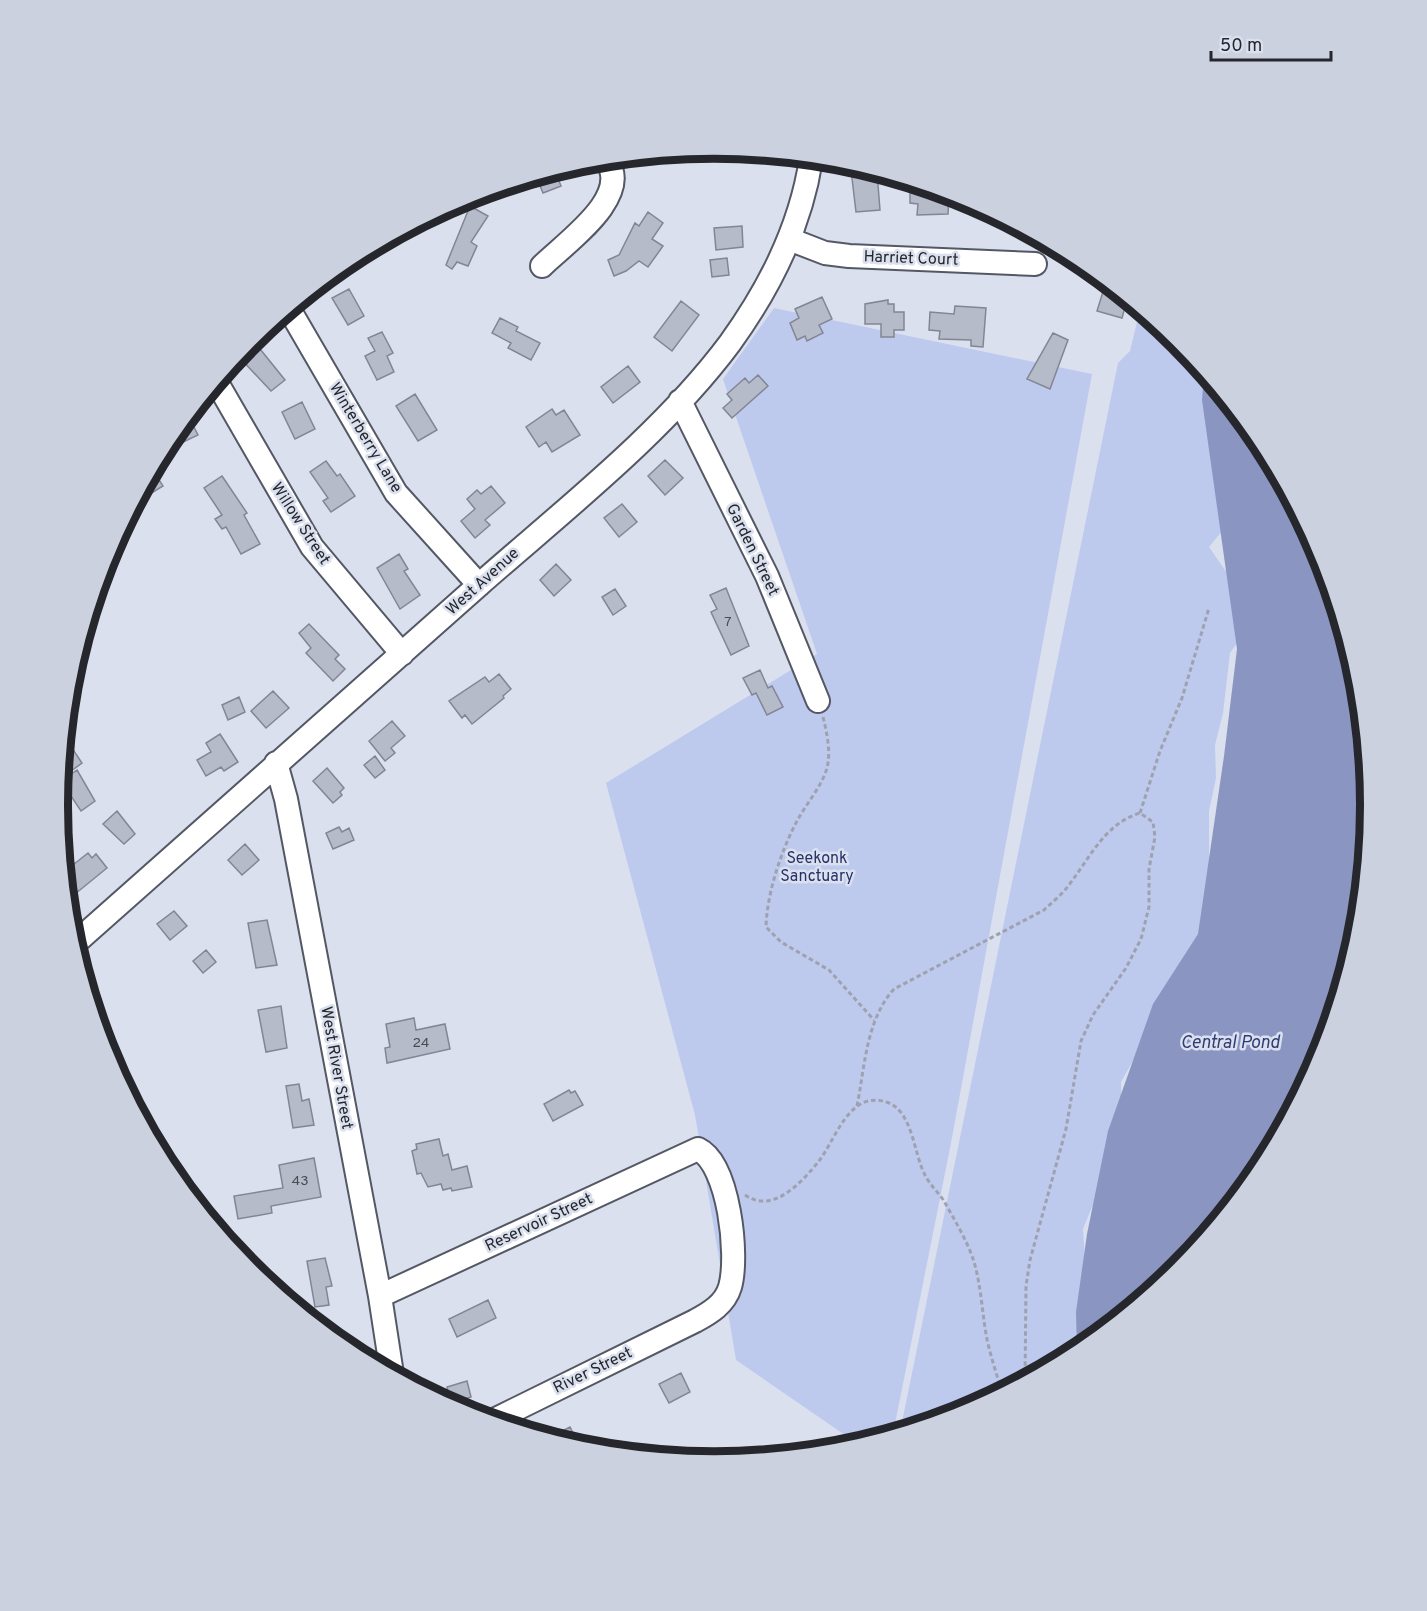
<svg xmlns="http://www.w3.org/2000/svg" width="1427" height="1611" font-family="Overpass,sans-serif">
	<style>
		.green { fill: #bec9ee }
		.water { fill: #8a96c1 }
		.building { fill: #b6bbc9; stroke: #828694; stroke-width: 1.5 }
		.lines { fill: none; stroke-linecap: round; stroke-linejoin: round }
		.minor-casing { stroke: #545865; stroke-width: 26 }
		.path { stroke: #9ea2ae; stroke-width: 3; stroke-dasharray: 4.5 3; stroke-linecap: butt }
		.minor { stroke: #fff; stroke-width: 22 }
		.labels { text-anchor: middle; dominant-baseline: central; stroke-width: 5; stroke-linejoin: round; paint-order: stroke }
		.number-label { font-size: 14px; fill: #494c53 }
		.street-label { font-size: 16px; fill: #25272c; stroke: #dbe0ef }
		.park-label { font-size: 16px; fill: #273268; stroke: #dbe0ef }
		.water-label { font-size: 18px; font-style: italic; fill: #303c73; stroke: #dbe0ef }
		.rim { fill: none; stroke: #25272c; stroke-width: 8 }
	</style>
	<rect width="100%" height="100%" fill="#dbe0ef"/>
	<!-- green -->
	<path class="green" d="M774,308L1092,374L951,1143L893,1434L858,1444L736,1360L695,1115L606,783L817,654L723,379Z
		M1140,310L1178,342L1206,375L1233,518L1209,547L1227,573L1250,624L1230,653L1223,713L1215,745L1216,778L1209,811V879L1199,943L1121,1082V1110L1094,1202L1083,1229L1085,1261L1078,1352L964,1412L900,1432L1118,363L1130,351Z"/>
	<!-- water -->
	<path class="water" d="M1204,374L1260,441L1320,555L1357,678L1370,806L1357,934L1320,1057L1259,1171L1177,1270L1077,1352L1076,1312L1087,1234L1108,1131L1153,1004L1198,934L1224,756L1237,649L1202,400Z"/>
	<!-- building -->
	<path class="building" d="M866,169L877,172L880,210L856,212L851,170Z
		M555,171L561,186L543,193L536,176Z
		M916,184L935,190V194H949L948,214L917,215L918,204L910,203V190H916Z
		M470,206L488,216L471,242L477,246L468,266L457,262L452,269L446,265Z
		M648,212L663,223L652,239L663,246L648,267L639,261L626,271L614,276L608,260L619,255L635,223L639,226Z
		M742,226L743,247L716,250L714,228Z
		M727,258L729,275L712,277L710,260Z
		M1106,282L1127,300L1122,318L1097,311Z
		M349,289L364,316L348,325L332,298Z
		M822,297L832,319L819,325L823,333L807,341L805,336L797,340L790,323L799,318L795,309Z
		M888,300V304H894V312H904V330H894V337H881V324H865V304Z
		M681,301L699,315L672,351L654,337Z
		M955,306L986,308L983,347L971,346V340L939,339L940,331L929,330L930,312L954,314Z
		M500,318L518,327L516,331L540,343L531,360L508,348L511,343L492,333Z
		M382,332L393,353L387,356L394,372L377,380L365,356L375,351L368,338Z
		M1053,333L1068,340L1050,389L1027,379Z
		M252,339L285,380L271,391L240,358L244,355L241,351Z
		M628,366L640,382L613,403L601,387Z
		M758,375L768,386L732,418L723,408L732,400L727,394L745,378L749,383Z
		M415,394L437,430L418,441L396,406Z
		M302,402L315,429L295,439L282,412Z
		M552,409L556,415L564,410L580,435L552,452L546,442L539,447L526,427Z
		M188,416L198,435L175,446L171,437Z
		M665,460L683,478L665,495L648,476Z
		M326,461L337,476L340,474L355,496L331,512L323,501L328,498L310,472Z
		M152,469L163,486L134,504Z
		M222,476L247,513L244,515L260,544L241,554L226,527L222,529L215,519L222,515L204,488Z
		M491,486L505,503L485,520L490,525L475,538L461,521L475,509L467,499L477,490L481,494Z
		M622,504L637,522L619,537L604,518Z
		M399,554L408,569L404,571L420,595L400,609L377,568Z
		M556,564L571,580L554,596L540,580Z
		M726,588L749,646L731,655L711,612L717,609L710,595Z
		M615,589L626,606L613,615L602,597Z
		M309,624L339,655L335,659L345,669L333,681L306,653L311,648L299,633Z
		M760,670L768,688L772,686L783,707L767,715L756,693L752,695L743,678Z
		M499,674L511,689L503,696L504,698L472,724L465,715L462,718L449,701L485,677L489,682Z
		M273,691L289,708L266,728L251,711Z
		M239,697L245,712L228,720L222,705Z
		M392,721L405,736L391,748L395,753L385,761L369,741Z
		M220,734L238,762L224,771L221,767L206,776L197,760L211,752L206,743Z
		M64,736L82,763L67,774L61,765Z
		M375,756L385,770L375,778L364,765Z
		M327,768L344,788L340,792L342,795L333,803L313,781Z
		M77,770L95,801L81,811L61,781Z
		M117,811L135,834L124,844L103,824Z
		M339,827L342,832L349,828L354,840L333,849L326,833Z
		M245,844L259,860L242,875L228,860Z
		M88,853L92,858L96,854L107,868L75,894L64,881V872Z
		M174,911L187,926L170,940L157,924Z
		M267,920L277,965L256,968L248,923Z
		M206,950L216,962L203,973L193,961Z
		M281,1006L287,1048L266,1052L258,1010Z
		M414,1018L416,1030L445,1024L450,1049L387,1063L385,1048L390,1047L386,1024Z
		M299,1084L302,1101L309,1099L314,1125L293,1128L286,1086Z
		M569,1090L571,1093L575,1091L583,1105L553,1121L544,1104Z
		M439,1139L443,1156L448,1154L452,1170L467,1166L472,1187L452,1191L451,1188L443,1190L441,1184L428,1187L421,1173L417,1174L412,1151L417,1149L416,1144Z
		M314,1158L321,1197L271,1206L272,1213L238,1219L234,1196L283,1188L279,1165Z
		M325,1258L332,1286L326,1287L329,1305L315,1307L307,1261Z
		M488,1300L496,1318L457,1337L449,1319Z
		M681,1373L690,1392L669,1403L659,1384Z
		M467,1381L471,1397L451,1403L447,1387Z
		M570,1427L581,1448L548,1438Z"/>
	<g class="lines">
		<!-- minor casing -->
		<g class="minor-casing">
			<path id="minor" d="M789,239L825,253L849,256L1035,264
				M542,266C565,243 634,196 606,160
				M289,309L396,493L479,585
				M216,381L312,547L402,654
				M680,401L767,576L818,701
				M276,763L286,799L380,1296L392,1374
				M73,945C208,824 344,704 480,584C564,510 663,433 730,343C769,289 801,225 811,159
				M380,1296L698,1149C729,1164 739,1256 730,1287C725,1304 710,1313 695,1321L492,1421"/>
		</g>
		<!-- path -->
		<path class="path" d="M823,717C827,733 831,752 827,768C822,786 806,804 797,821C781,851 767,893 766,927L781,942L829,970L874,1020
			M1140,813L1160,751L1182,698L1209,608
			M857,1106C865,1066 866,1020 894,989L1044,910C1051,903 1059,897 1065,890C1088,862 1103,824 1140,813L1153,822L1155,837L1149,869V907L1141,939L1126,968L1093,1015L1081,1041L1066,1129L1030,1260L1026,1286L1025,1380
			M745,1195C773,1215 803,1181 819,1161C837,1137 850,1088 889,1103C913,1113 914,1155 925,1175C930,1185 938,1192 944,1201C954,1219 968,1242 974,1262C982,1289 982,1317 988,1344C992,1360 997,1376 1002,1392"/>
		<!-- minor -->
		<use href="#minor" class="minor"/>
	</g>
	<g class="labels">
		<!-- number labels -->
		<g class="number-label">
			<text x="728" y="622">7</text>
			<text x="421" y="1043">24</text>
			<text x="300" y="1181">43</text>
		</g>
		<!-- street labels -->
		<g class="street-label">
			<text transform="translate(911 259) rotate(2)">Harriet Court</text>
			<text transform="translate(365 438) rotate(59)">Winterberry Lane</text>
			<text transform="translate(300 524) rotate(57)">Willow Street</text>
			<text transform="translate(752 550) rotate(64)">Garden Street</text>
			<text transform="translate(483 582) rotate(-42)">West Avenue</text>
			<text transform="translate(336 1068) rotate(80)">West River Street</text>
			<text transform="translate(539 1223) rotate(-25)">Reservoir Street</text>
			<text transform="translate(593 1371) rotate(-26)">River Street</text>
		</g>
		<!-- park labels -->
		<g class="park-label">
			<text x="817" y="859">Seekonk<tspan x="817" dy="18">Sanctuary</tspan></text>
		</g>
		<!-- water labels -->
		<g class="water-label">
			<text x="1230" y="1043">Central Pond</text>
		</g>
	</g>
	<!-- crop -->
	<path d="M0 0H1427V1611H0ZM68 805a646 646 0 1 1 1292 0a646 646 0 1 1-1292 0Z" fill="#ccd1df" fill-rule="evenodd"/>
	<path class="rim" d="M68 805a646 646 0 1 1 1292 0a646 646 0 1 1-1292 0Z"/>
	<!-- scale -->
	<path d="M1211 51v9h120v-9" fill="none" stroke="#25272c" stroke-width="3"/>
	<text x="1220" y="51" font-size="18" fill="#25272c" stroke="#dbe0ef" stroke-width="4.5" paint-order="stroke">50 m</text>
</svg>
